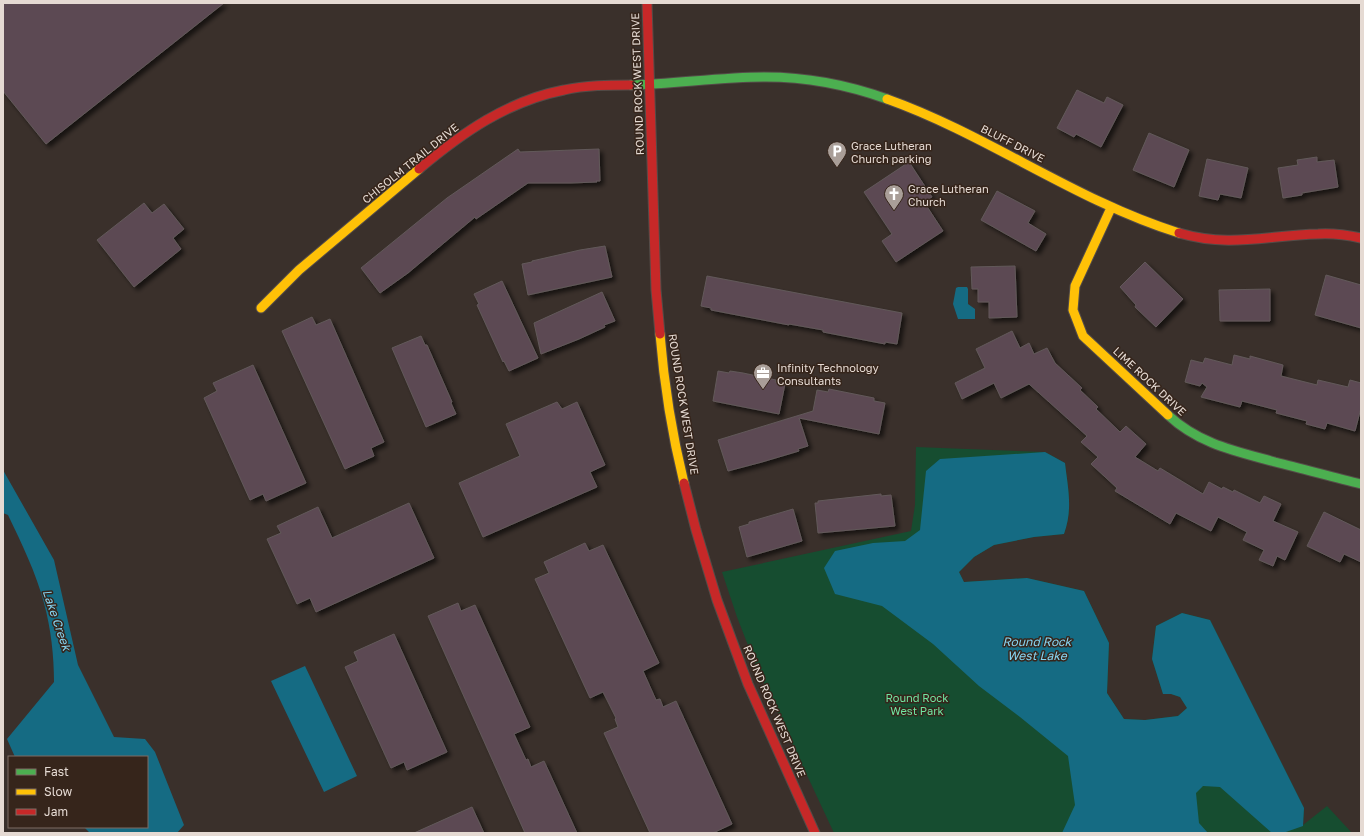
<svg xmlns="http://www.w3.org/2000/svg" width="1364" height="836" font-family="'Golos Text',sans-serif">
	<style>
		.green { fill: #164d30 }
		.water { fill: #156b83 }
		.building { fill: #5c4a52; stroke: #62595a; filter: url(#shadow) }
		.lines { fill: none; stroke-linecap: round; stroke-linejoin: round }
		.fast-casing { stroke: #544c48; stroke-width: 11 }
		.slow-casing { stroke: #544c48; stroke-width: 11 }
		.jam-casing { stroke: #544c48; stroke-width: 11 }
		.fast { stroke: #4caf50; stroke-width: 9 }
		.slow { stroke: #ffc107; stroke-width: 9 }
		.jam { stroke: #c62828; stroke-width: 9 }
		.labels { text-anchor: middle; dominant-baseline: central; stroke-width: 3; stroke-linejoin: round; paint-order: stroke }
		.street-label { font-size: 11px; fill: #e5dad3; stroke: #36251b }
		.poi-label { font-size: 11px; fill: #e5dad3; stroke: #36251b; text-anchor: start }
		.park-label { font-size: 11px; fill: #70e5a1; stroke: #36251b }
		.water-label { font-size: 12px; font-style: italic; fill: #87d5f2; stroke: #36251b }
	</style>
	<defs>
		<filter id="shadow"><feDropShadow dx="3.5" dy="3.5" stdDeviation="2" flood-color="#0009"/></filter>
	</defs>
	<rect width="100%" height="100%" fill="#3a302b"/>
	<!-- green -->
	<path class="green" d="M916,447L1045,452L1065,463C1068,489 1073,509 1064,534L1034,537L994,545L974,557L959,572L964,582L1027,578L1084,591L1109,643L1107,693L1124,719L1145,720L1178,716L1187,708L1180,697L1171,694H1163L1152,659L1156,626L1182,613L1210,620L1304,808L1303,825L1327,806L1352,833H834L756,666L737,617L722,572L911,531L915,505Z"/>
	<!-- water -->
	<path class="water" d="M958,287H967L968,289V304L975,309V319H958L953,304L956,288Z
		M1045,452L1065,463C1068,489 1073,509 1064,534L1034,537L994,545L974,557L959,572L964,582L1027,578L1084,591L1109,643L1107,693L1124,719L1145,720L1178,716L1187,708L1180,697L1171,694H1163L1152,659L1156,626L1182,613L1210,620L1304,808L1303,826L1283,833H1272L1220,787L1203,786L1196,793L1199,823L1208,833H1062L1075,805L1068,756L1020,717L979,686L933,644L882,606L835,594L824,568L835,551L873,543L905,541L920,530L926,471L940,459Z
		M3,470L54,560L78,665L114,737L145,739L155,752L184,825L177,833H90L84,827H147V757H15L7,739L54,682C54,656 51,629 44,603C36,573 22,544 8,515L3,513Z
		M305,666L357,776L324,792L271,681Z"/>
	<!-- building -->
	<path class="building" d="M3,3H224L46,144L3,91Z
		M1077,90L1104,103L1107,97L1123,105L1101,147L1076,134L1074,137L1057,128Z
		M1149,133L1189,150L1174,187L1133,170Z
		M518,149L520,152L599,149L600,181H596L597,182L571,183H528L476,219L475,217L408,273L380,293L361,268L447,198Z
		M1317,157V162L1334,160L1338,187L1302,193V195L1283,198L1278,168L1298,165L1297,160Z
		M1207,159L1248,168L1241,198L1220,194L1218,200L1199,196Z
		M909,162L932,197L924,202L943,231L896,262L882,241L892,234L864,192Z
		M997,191L1035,211L1028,223L1046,234L1036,251L981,220Z
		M144,203L152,213L164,204L184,229L173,238L181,249L134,287L97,240Z
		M605,246L612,277L528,295L522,264L532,262V261L580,250Z
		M1145,262L1183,299L1156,327L1135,307L1136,305L1120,287Z
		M1015,266L1017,317L989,318V302H978V289H972L971,267Z
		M1326,275L1361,285V328L1315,315Z
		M707,276L902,313L897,344L885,342V344L823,332V330L789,324V325L711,310V308L701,306Z
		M502,281L538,358L509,371L504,361L503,362L477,305L479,304L474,294Z
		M1270,289V321H1220L1219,290Z
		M602,292L615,321L604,325L605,327L579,339L541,354L534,323Z
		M312,317L316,325L330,319L384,442L371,448L374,456L345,469L282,331Z
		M1012,331L1020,348L1029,343L1034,354L1047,348L1055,363L1082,388L1080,390L1098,407L1096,409L1120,432L1126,426L1146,444L1135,457L1158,471L1160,468L1203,494L1209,482L1222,489L1223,487L1233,492L1234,490L1260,503L1264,496L1281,504L1273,521L1298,532L1285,560L1277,556L1273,566L1259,560L1264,550L1243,540L1247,532L1218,517L1211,531L1176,513L1170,524L1115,491L1117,488L1091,464L1098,457L1081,442L1087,436L1029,384L1001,398L994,383L962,399L955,383L985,368L976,349Z
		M421,336L425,345H427L452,402L451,403L456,414L426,427L392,348Z
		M1234,355L1250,359V356L1283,365L1281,376L1317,385L1318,380L1348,387L1350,380L1361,383V408L1355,431L1327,423L1325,429L1306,424L1307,421L1276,413L1277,410L1242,401L1240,407L1201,397L1207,387L1202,383L1200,386L1185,382L1191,360L1203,363L1205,358L1232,365Z
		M253,365L306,483L266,501L263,494L250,500L204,398L217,391L213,383Z
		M718,371L729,373L730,371L743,373L776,380L775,382L785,384L779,414L713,401Z
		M829,389L874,398V401L885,403L879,434L799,418L808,446L798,449L799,451L762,462L728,471L718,440L813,411L817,390L828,392Z
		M557,402L562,409L577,402L605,465L590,472L597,487L483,537L459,483L520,456L506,424Z
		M881,494V496L891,495L895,526L818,533L815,503H818V501Z
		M409,503L434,558L316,612L310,598L297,604L267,539L281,533L277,526L318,507L332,538Z
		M793,509L802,541L747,557L739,527L749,524V522Z
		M1324,512L1361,530V562L1344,554L1340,562L1307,546Z
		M585,543L589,551L603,545L659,663L643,671L656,700L660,699L663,707L676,701L732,824L713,833H650L604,733L618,727L615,719L616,718L603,692L590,698L535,579L549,573L544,562Z
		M458,603L461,611L475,605L530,727L514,734L526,760L528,759L531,767L544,761L577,833H525L428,616Z
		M394,634L447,752L407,770L404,762L391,768L345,667L358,661L354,652Z
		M472,807L484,833H414Z"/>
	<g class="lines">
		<!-- fast casing -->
		<g class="fast-casing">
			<path id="fast" d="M631,85C676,84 720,77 765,77C806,77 848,85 887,99
				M1168,415C1199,444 1235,451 1275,462C1304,469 1332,477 1361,484"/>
		</g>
		<!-- slow casing -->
		<g class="slow-casing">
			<path id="slow" d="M887,99C988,135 1076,201 1179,233
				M1111,208L1075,286L1073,310L1083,336L1168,415
				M261,308L299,270L419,169
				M660,334C664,384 672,434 684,483"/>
		</g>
		<!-- jam casing -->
		<g class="jam-casing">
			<path id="jam" d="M647,3L656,290L660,334
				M419,169C462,133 507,101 564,90C586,85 609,85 631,85
				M1179,233C1230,248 1268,235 1318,234C1333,233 1347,235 1361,238
				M684,483L696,530L717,600L748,684L815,833"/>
		</g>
		<!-- fast -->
		<use href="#fast" class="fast"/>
		<!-- slow -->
		<use href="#slow" class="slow"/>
		<!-- jam -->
		<use href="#jam" class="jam"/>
	</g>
	<!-- icons -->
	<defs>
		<g id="parking-pin" transform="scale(1)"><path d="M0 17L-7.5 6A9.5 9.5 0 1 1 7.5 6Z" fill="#a99e98" stroke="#36251b"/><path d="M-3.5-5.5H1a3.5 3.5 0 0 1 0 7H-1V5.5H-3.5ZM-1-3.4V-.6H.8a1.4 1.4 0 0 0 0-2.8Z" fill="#fff"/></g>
		<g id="church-pin" transform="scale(1)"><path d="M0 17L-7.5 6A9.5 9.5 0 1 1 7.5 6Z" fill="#a99e98" stroke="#36251b"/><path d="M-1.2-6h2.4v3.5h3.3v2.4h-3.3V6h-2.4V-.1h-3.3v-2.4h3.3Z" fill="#fff"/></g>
		<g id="office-pin" transform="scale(1)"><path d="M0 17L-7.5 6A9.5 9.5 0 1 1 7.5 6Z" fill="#a99e98" stroke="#36251b"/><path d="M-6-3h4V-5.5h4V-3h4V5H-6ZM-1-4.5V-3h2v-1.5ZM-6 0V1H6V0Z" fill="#fff"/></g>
	</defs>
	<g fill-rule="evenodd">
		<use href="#parking-pin" x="837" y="151"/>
		<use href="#church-pin" x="894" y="194"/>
		<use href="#office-pin" x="763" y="373"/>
	</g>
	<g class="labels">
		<!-- street labels -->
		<g class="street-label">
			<text transform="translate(637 84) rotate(-92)">ROUND ROCK WEST DRIVE</text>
			<text transform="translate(1013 143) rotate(27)">BLUFF DRIVE</text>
			<text transform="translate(410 163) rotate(-39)">CHISOLM TRAIL DRIVE</text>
			<text transform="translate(1150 381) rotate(43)">LIME ROCK DRIVE</text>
			<text transform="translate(684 404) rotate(81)">ROUND ROCK WEST DRIVE</text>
			<text transform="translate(775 711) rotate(67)">ROUND ROCK WEST DRIVE</text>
		</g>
		<!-- poi labels -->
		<g class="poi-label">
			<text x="851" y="145">Grace Lutheran<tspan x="851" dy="13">Church parking</tspan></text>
			<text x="908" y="188">Grace Lutheran<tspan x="908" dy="13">Church</tspan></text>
			<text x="777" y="367">Infinity Technology<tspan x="777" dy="13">Consultants</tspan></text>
		</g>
		<!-- park labels -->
		<g class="park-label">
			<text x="917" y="697">Round Rock<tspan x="917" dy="13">West Park</tspan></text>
		</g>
		<!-- water labels -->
		<g class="water-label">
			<text transform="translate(57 620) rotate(71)">Lake Creek</text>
			<text x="1037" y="641">Round Rock<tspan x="1037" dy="14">West Lake</tspan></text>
		</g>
	</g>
	<!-- border -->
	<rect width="1364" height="836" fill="none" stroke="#e5dad3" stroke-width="8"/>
	<!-- legend -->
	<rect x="8" y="756" width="140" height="72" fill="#36251b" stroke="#7c6d65"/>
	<rect x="16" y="769" width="20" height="6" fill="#4caf50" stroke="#7c6d65"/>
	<text x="44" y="776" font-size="12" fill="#e5dad3">Fast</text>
	<rect x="16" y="789" width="20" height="6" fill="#ffc107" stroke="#7c6d65"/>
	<text x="44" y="796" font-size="12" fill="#e5dad3">Slow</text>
	<rect x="16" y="809" width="20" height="6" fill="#c62828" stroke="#7c6d65"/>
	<text x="44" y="816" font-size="12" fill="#e5dad3">Jam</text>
</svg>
